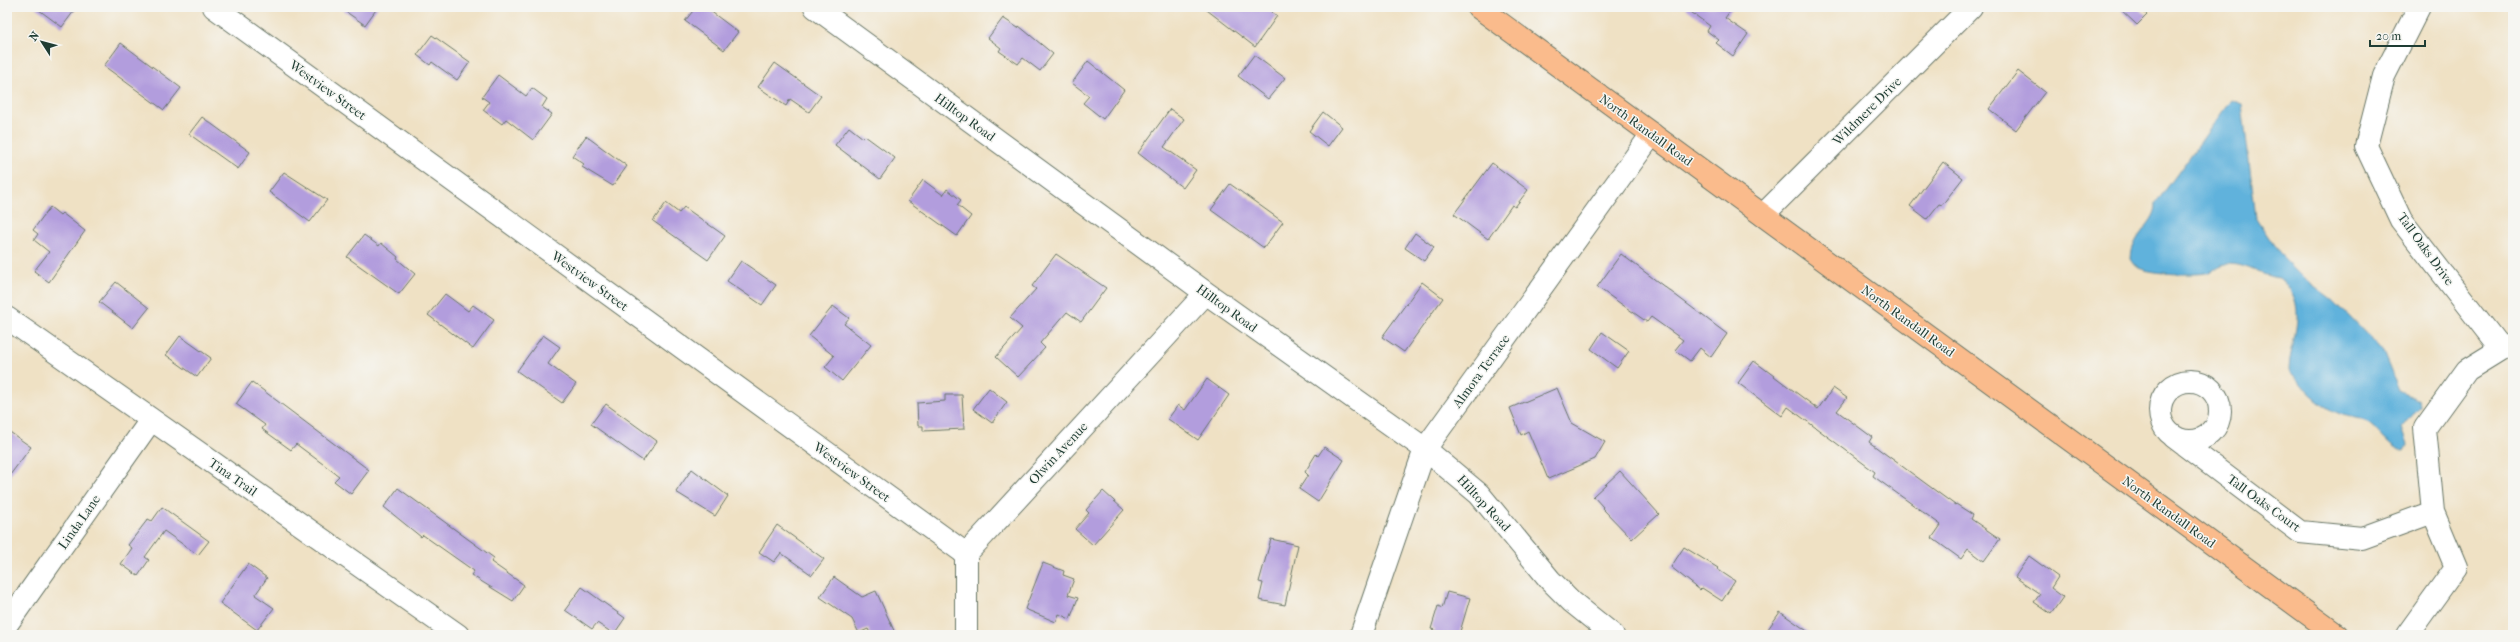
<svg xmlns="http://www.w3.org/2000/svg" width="2520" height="642" font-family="'IM FELL French Canon',serif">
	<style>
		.water { fill: #61b2dc; stroke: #407888 }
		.building { fill: #b29ddd }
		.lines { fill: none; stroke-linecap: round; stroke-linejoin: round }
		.minor-casing { stroke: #687666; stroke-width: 24 }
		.major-casing { stroke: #687666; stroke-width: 24 }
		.minor { stroke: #fff; stroke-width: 22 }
		.major { stroke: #fabb8c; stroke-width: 22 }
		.labels { text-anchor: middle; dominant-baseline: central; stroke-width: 3; stroke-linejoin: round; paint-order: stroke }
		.street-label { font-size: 13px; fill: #1f3d34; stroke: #f6f6f2 }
	</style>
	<rect width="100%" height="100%" fill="#f6f6f2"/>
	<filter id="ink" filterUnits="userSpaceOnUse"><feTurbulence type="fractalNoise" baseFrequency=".025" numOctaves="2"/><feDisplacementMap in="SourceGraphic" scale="8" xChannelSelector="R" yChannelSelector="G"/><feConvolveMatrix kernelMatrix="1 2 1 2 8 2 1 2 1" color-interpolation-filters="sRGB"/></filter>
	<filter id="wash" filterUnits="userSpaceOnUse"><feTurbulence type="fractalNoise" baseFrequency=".012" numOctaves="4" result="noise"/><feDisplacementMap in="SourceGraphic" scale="16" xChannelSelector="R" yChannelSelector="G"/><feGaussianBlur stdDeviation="0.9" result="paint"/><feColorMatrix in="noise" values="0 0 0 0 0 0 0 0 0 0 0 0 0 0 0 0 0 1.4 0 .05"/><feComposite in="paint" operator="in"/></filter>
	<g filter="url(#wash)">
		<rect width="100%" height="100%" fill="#efe1c4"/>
		<!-- water -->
		<path class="water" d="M2231,100L2242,104L2256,218L2279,253L2305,279L2333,300L2378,346L2383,352L2399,391L2419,400L2420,406L2402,428L2408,445L2405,451C2391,450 2380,431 2369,423C2359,417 2350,418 2340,414C2319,405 2303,387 2289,370C2290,339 2312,304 2279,278C2260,276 2248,264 2229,264C2220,263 2217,269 2210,272C2198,276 2151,274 2139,268C2135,266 2133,262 2131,259C2132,232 2157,224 2156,203Z"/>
		<g id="blocks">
			<!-- building -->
			<path class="building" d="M35,7H77L62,27Z
				M339,7H378L365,25Z
				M696,7H705L738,32L724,50L685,21Z
				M1203,7H1265L1277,16L1255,47Z
				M1684,7H1733L1725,18L1748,34L1733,56L1716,43L1719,40L1707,31L1710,26Z
				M2118,7H2139L2147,15L2137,25Z
				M1003,18L1018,28L1019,26L1053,54L1040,71L1023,58L1018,64L999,51L1001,48L988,38Z
				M432,35L470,62L457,80L432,62L430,65L417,55Z
				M121,43L181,88L164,110L104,66Z
				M1254,55L1285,78L1268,99L1238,76Z
				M1088,61L1124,90L1103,119L1083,103L1089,96L1072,83Z
				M775,63L821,96L809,112L790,99L786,106L758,87Z
				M2018,71L2045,92L2016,130L1989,109Z
				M498,75L526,96L532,88L547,99L542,107L552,114L533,140L506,119L502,124L483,110L489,102L482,97Z
				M1170,109L1184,119L1164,147L1196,170L1183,188L1138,153Z
				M1323,112L1342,127L1328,146L1309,131Z
				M202,117L250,152L238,169L189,134Z
				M849,127L863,138L865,136L895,158L880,179L835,145Z
				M586,136L627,166L613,186L582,167L584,164L572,156Z
				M1943,162L1963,178L1942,205L1939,204L1927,219L1910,206Z
				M1492,163L1528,190L1515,207L1512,205L1488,239L1454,214Z
				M284,172L327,200L310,222L269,192Z
				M923,180L943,195L947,189L961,200L957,205L971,216L957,236L908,201Z
				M1230,184L1283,222L1264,248L1211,210Z
				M666,203L679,213L684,207L725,236L708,260L653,221Z
				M50,207L60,215L62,213L85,231L49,282L34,271L49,252L34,240L38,234L33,230Z
				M1415,233L1434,247L1424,261L1405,248Z
				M364,235L379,246L381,243L398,257L397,259L415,274L399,294L347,257Z
				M1056,254L1106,288L1081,322L1067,312L1040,343L1045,348L1018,377L996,357L1022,328L1010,318L1036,289L1032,286Z
				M1621,254L1727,334L1711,357L1700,348L1690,361L1675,350L1683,340L1651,317L1647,322L1597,287Z
				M741,261L776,285L762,305L727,281Z
				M116,282L149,308L133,328L99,302Z
				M1422,282L1443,298L1404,352L1382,337Z
				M445,294L468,311L473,305L494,320L473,349L428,315Z
				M833,306L849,318L844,324L871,345L842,381L825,367L834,356L809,336Z
				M1602,332L1629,351L1617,368L1591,349Z
				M543,335L560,347L548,364L576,384L562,403L517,371Z
				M180,336L211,358L197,377L166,355Z
				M1754,361L1818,409L1833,388L1847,398L1837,411L1872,437L1869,442L1955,505L1956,504L1973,515L1971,519L2000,539L1984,561L1968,549L1961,559L1932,538L1941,525L1873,476L1875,472L1788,407L1782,416L1738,383Z
				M1207,379L1229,395L1198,440L1168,419L1178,405L1185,410Z
				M252,382L369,470L351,494L334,481L339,476L296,444L291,450L262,429L265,425L236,404Z
				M989,388L1007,402L992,423L973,409Z
				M1557,388L1572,423L1605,442L1595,459L1548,479L1528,431L1521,435L1510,408Z
				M945,395H962L964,429L923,431V426H918L917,403L945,401Z
				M606,404L657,441L643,461L591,424Z
				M7,430L31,447L7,479Z
				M1324,447L1344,460L1318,502L1299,489L1308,475L1305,472L1316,454L1318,456Z
				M692,469L728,496L715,516L676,492Z
				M1620,471L1659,514L1632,539L1602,508L1603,507L1593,496Z
				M398,488L494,558L491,562L524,585L513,601L471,575L474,571L423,535L421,537L384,507Z
				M1103,491L1124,510L1093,545L1075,529L1089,513L1086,510Z
				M162,507L209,541L198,555L164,531L145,557L149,560L138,576L121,564L132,548L128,545L148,519L152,521Z
				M777,525L824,559L812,575L781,553L774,562L759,552Z
				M1271,539L1298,545L1285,605L1259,600L1263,583L1259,582Z
				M1684,547L1718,568L1717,569L1735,581L1722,601L1702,588L1700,590L1671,567Z
				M2029,556L2058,577L2051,588L2063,597L2051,614L2034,602L2040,594L2015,577Z
				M1043,563L1064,571L1063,575L1074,579L1068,595L1078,598L1070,619L1059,614L1056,622L1025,609Z
				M248,564L267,578L255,595L274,608L257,630L220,603Z
				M834,577L862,597L876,591L896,635H871L868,629L859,633L852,619L820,597Z
				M582,587L625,618L614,634L597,623L592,629L565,610Z
				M1447,592L1470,598L1459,635H1433L1435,630L1431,629L1438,606L1442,608Z
				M1780,612L1813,635H1777L1768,629Z"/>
		</g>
	</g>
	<g filter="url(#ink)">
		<use href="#blocks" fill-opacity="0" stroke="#687666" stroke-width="1"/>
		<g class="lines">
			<!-- minor casing -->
			<g class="minor-casing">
				<path id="minor" d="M214,7L966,554
					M815,7L1206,293L1425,449L1479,494L1550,580L1572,602L1613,635
					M2419,7L2384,76L2366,146L2401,220L2501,349L2513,344
					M1763,215L1971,7
					M7,318L458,635
					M2160 411a30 30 0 1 1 60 0a30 30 0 1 1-60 0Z
					M2174,437L2300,532L2362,538L2433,512
					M7,624L151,420
					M966,635V554L1206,293
					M1361,635L1425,449L1652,134
					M2407,635L2456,567L2433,512L2425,428L2467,370L2501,349"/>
			</g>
			<!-- major casing -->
			<g class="major-casing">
				<path id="major" d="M1478,7L2337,635"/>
			</g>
			<!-- minor -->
			<use href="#minor" class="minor"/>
			<!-- major -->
			<use href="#major" class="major"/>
		</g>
	</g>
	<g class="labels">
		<!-- street labels -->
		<g class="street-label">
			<text transform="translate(328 90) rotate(36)">Westview Street</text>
			<text transform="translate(1867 111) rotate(-45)">Wildmere Drive</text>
			<text transform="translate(965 117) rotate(36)">Hilltop Road</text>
			<text transform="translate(1646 130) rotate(36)">North Randall Road</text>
			<text transform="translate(2426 249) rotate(54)">Tall Oaks Drive</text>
			<text transform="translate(590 281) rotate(36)">Westview Street</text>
			<text transform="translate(1227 308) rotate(36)">Hilltop Road</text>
			<text transform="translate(1908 321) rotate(36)">North Randall Road</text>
			<text transform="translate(1481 371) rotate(-54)">Almora Terrace</text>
			<text transform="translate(1058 453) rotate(-47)">Olwin Avenue</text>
			<text transform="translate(852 472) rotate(36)">Westview Street</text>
			<text transform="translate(233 477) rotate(35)">Tina Trail</text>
			<text transform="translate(1484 503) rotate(47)">Hilltop Road</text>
			<text transform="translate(2264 503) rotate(36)">Tall Oaks Court</text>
			<text transform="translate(2169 512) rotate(36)">North Randall Road</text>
			<text transform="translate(79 522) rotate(-55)">Linda Lane</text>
		</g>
	</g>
	<!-- margin -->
	<rect width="2520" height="642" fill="none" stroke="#f6f6f2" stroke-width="24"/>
	<!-- north arrow -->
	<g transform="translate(42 42) rotate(306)" stroke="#f6f6f2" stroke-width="3" paint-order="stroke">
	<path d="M0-3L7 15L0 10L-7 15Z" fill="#1f3d34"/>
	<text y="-6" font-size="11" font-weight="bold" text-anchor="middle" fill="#1f3d34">N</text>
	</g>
	<!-- scale -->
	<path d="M2370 40v6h55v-6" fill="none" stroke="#1f3d34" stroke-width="2"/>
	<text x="2376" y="40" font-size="12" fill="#1f3d34" stroke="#f6f6f2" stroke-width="3" paint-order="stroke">20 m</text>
</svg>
